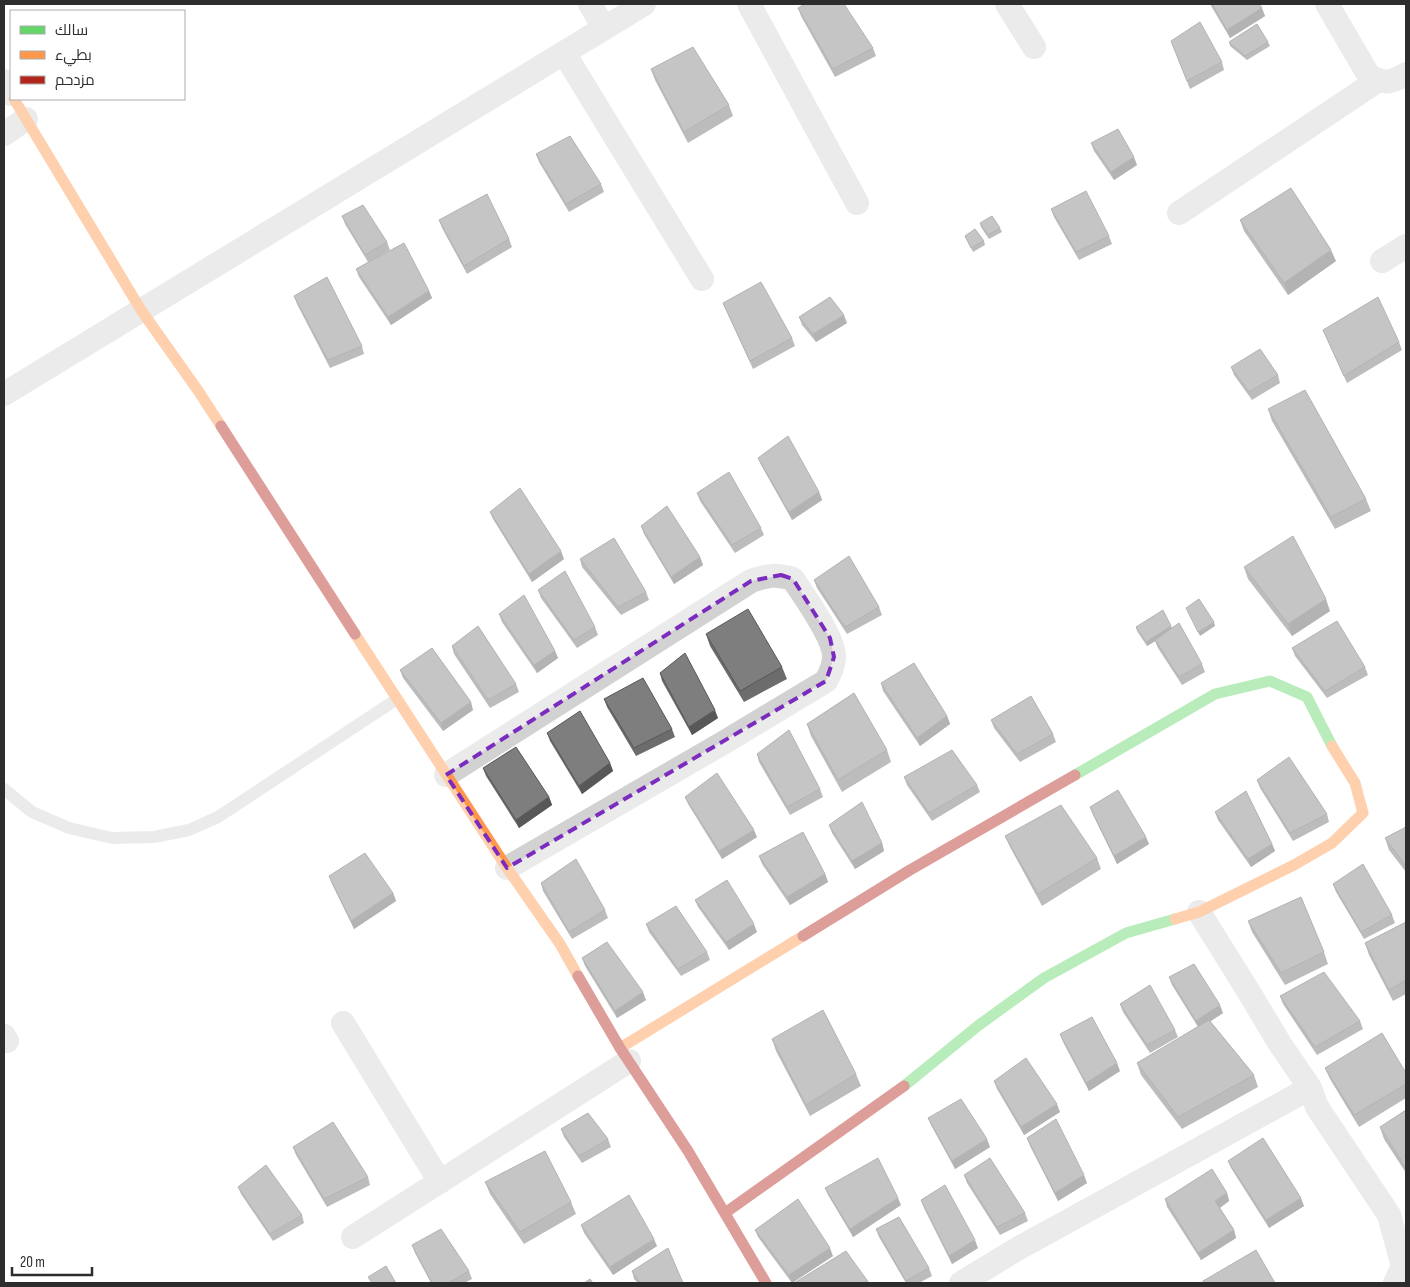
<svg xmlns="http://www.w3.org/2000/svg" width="1410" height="1287" font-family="'Sofia Sans Condensed',Cairo,sans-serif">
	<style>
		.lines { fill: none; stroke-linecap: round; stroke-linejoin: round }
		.lane { stroke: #d2d2d2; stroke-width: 12 }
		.street { stroke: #d2d2d2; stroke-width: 24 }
		.fast { stroke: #63d668; stroke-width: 11 }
		.slow { stroke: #ff974d; stroke-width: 11 }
		.jam { stroke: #b3261e; stroke-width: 11 }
		.wall { fill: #6c6c6c }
		.shaded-wall { fill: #585858 }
		.building { fill: #7e7e7e; stroke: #585858 }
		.marked { fill: none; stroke: #7b2cbf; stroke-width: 4; stroke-dasharray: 10 6; stroke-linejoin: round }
	</style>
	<rect width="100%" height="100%" fill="#fff"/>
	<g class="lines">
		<!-- lane -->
		<path class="lane" d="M4,789L32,812L69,828L112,838L154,837L189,830L218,817L397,699"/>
		<!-- street -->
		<path class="street" d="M590,4L604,28
			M749,4L857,203
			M1007,4L1034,47
			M1327,4L1369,76C1385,84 1391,83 1406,74
			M564,53L702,279
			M4,81L11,94
			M4,134L26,119
			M1179,213L1377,81
			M1382,261L1406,246
			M4,394L644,4
			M446,775L751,581C768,575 776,574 793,579C805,598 836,639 834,659C833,667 830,674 826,681L723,743L507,868
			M1199,912L1247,989L1280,1044L1310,1088
			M343,1023L440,1182
			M4,1036L7,1041
			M353,1237L629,1061
			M961,1283L1019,1248L1310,1088L1317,1107L1389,1215L1403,1266L1395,1283"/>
		<!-- fast -->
		<path class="fast" d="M1075,775L1215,694L1270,681L1307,697L1332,746
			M904,1086L979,1025L1044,978L1126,933L1175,919"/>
		<!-- slow -->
		<path class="slow" d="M14,99L141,310L199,392L221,426
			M355,634L507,868L560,944L578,976
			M1175,919L1199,912L1294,865L1332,843L1363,813L1355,783L1332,746
			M620,1048L803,936"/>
		<!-- jam -->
		<path class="jam" d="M221,426L355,634
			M803,936L910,870L1075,775
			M578,976L620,1048L688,1151L766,1283
			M725,1213L904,1086"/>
	</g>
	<!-- wall -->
	<path class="wall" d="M1210,4H1259L1265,16L1230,38Z
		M798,8L873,48L876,56L835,77L801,16Z
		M1171,41L1222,62L1224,70L1190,89Z
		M1229,42H1268L1270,46L1247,60L1230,46Z
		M651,69L729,105L733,116L688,143L655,80Z
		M1091,143L1137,165L1114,180L1094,151Z
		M536,154L601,184L604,192L569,212L539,162Z
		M1051,209L1109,236L1112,244L1079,260L1054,217Z
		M342,216L387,242L390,250L371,261L429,291L432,298L391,325L359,277L356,269L368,262L345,224Z
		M439,220L509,239L512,247L467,274L442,228Z
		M1240,220L1336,261L1288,295L1244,231Z
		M980,223L1000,228L1002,232L989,239L981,227Z
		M965,236L984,241L985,245L973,252Z
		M294,296L362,346L364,354L330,368L297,304Z
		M723,303L792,338L795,346L753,369L726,310Z
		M799,317L847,323L816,342L802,325Z
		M1323,330L1399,342L1402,350L1347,383Z
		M1231,367L1278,375L1280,383L1252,400L1234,375Z
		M1268,409L1366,499L1371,511L1335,529L1272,421Z
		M758,458L819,492L822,500L792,520L761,465Z
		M697,493L761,528L764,535L735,553L700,501Z
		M490,512L564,559L532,582L493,519Z
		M641,526L700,557L703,565L674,584L644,534Z
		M580,559L646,592L649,600L621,615L582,567Z
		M1244,567L1330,611L1292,636L1248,579Z
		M814,580L879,607L882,615L847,634L817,588Z
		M538,590L595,627L598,635L577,648L541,598Z
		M499,614L555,651L558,658L537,673L502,622Z
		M1136,627L1172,628L1202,664L1205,672L1182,685L1158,648L1155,641L1147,646L1137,631Z
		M706,634L782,667L787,679L744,702L710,646Z
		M452,646L516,684L519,692L490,708L454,654Z
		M1292,648L1365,667L1368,675L1327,698L1295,656Z
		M400,670L473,710L443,731L403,678Z
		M660,673L718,718L692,735L662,681Z
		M881,683L947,716L950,724L920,746L883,691Z
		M604,699L672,729L675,737L636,756L607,707Z
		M991,720L1053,734L1056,742L1020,762L994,728Z
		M807,724L887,750L891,762L842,792L811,736Z
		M547,733L610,763L613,771L582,794L550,741Z
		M757,754L820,789L823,797L790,815L759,762Z
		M483,768L549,797L552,805L519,828L486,776Z
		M904,777L977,785L980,792L932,821L907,785Z
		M1257,780L1327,814L1329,822L1293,841L1260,788Z
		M685,797L757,837L722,859L688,804Z
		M1090,807L1149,844L1117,864L1093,815Z
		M1215,812L1272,844L1275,851L1251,867L1218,820Z
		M829,825L882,843L884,851L855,869L832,833Z
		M1406,827V872L1389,850L1385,838Z
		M1005,836L1097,858L1101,869L1042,906L1010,847Z
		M759,856L825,874L828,882L790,905L762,864Z
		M329,876L393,893L396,901L354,929L332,884Z
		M541,883L605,910L608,918L572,939L543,891Z
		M1333,884L1392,915L1395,923L1364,939L1336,892Z
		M695,900L757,932L729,950L698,907Z
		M1248,921L1324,952L1328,964L1285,985L1252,932Z
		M1406,922V994L1393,1001L1369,955L1365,943Z
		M646,924L707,952L710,960L681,976L649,932Z
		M582,958L646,1000L617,1018L585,966Z
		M1169,977L1223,1013L1210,1021L1254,1075L1258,1087L1182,1129L1141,1075L1137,1063L1198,1027L1172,985Z
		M1280,996L1360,1021L1363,1029L1317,1055L1283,1004Z
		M1120,1004L1175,1030L1178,1037L1150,1053L1123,1012Z
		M1060,1034L1120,1071L1089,1091L1063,1042Z
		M772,1039L856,1074L861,1086L810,1116L776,1051Z
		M1325,1068L1406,1073V1098L1359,1127L1330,1079Z
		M994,1081L1060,1112L1024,1135L997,1089Z
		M1406,1110V1173L1384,1139L1380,1127Z
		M928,1118L990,1147L955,1169L931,1125Z
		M561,1129L608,1139L611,1147L582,1163L564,1137Z
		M1027,1138L1087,1183L1058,1201L1030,1146Z
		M293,1147L368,1177L370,1185L327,1207L296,1155Z
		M1228,1161L1304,1206L1269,1228L1231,1168Z
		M964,1175L1025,1213L1028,1221L1000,1235L967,1183Z
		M485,1182L571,1202L576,1214L524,1244L490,1194Z
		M238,1187L302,1215L304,1223L273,1241L241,1194Z
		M825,1188L901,1205L853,1237L828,1195Z
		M1227,1193L1229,1201L1220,1208L1234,1230L1236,1238L1201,1260L1167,1207L1165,1199Z
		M921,1200L978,1248L952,1264L924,1208Z
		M581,1225L657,1246L613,1275L584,1233Z
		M876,1229L929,1268L932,1276L919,1283H906L879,1237Z
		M755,1230L833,1256L792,1283L758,1237Z
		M412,1245L469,1271L472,1279L464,1283H431L415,1253Z
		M632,1271L683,1283H638L634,1279Z"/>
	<!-- shaded-wall -->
	<path class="shaded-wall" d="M1262,8L1265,16L1230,38L1227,30Z
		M1134,157L1137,165L1114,180L1111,172Z
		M1331,250L1336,261L1288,295L1284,283Z
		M429,291L432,298L391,325L388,317Z
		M844,315L847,323L816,342L813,334Z
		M819,492L822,500L792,520L789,512Z
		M561,551L564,559L532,582L529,574Z
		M700,557L703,565L674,584L671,577Z
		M1326,599L1330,611L1292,636L1288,624Z
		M1214,622L1215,626L1200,636L1198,632Z
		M1171,626L1173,630L1147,646L1146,642Z
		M555,651L558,658L537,673L534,665Z
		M471,702L473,710L443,731L441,723Z
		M715,710L718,718L692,735L689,727Z
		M947,716L950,724L920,746L917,738Z
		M610,763L613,771L582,794L579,786Z
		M549,797L552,805L519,828L516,820Z
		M754,830L757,837L722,859L719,851Z
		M1146,837L1149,844L1117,864L1114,856Z
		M882,843L884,851L855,869L852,861Z
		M1272,844L1275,851L1251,867L1248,859Z
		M825,874L828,882L790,905L787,897Z
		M393,893L396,901L354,929L351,921Z
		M754,924L757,932L729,950L726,942Z
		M643,992L646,1000L617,1018L615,1011Z
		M1220,1005L1223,1013L1199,1029L1196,1021Z
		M1117,1063L1120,1071L1089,1091L1086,1083Z
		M1057,1104L1060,1112L1024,1135L1021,1127Z
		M987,1139L990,1147L955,1169L952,1161Z
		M1084,1175L1087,1183L1058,1201L1055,1193Z
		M1227,1193L1229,1201L1218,1209L1215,1201Z
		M898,1198L901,1205L853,1237L850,1229Z
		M1301,1198L1304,1206L1269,1228L1266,1220Z
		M1234,1230L1236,1238L1201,1260L1198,1253Z
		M654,1239L657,1246L613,1275L610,1267Z
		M975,1240L978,1248L952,1264L949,1256Z
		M830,1248L833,1256L792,1283L789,1275Z"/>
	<!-- building -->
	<path class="building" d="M805,4H844L873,48L833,69L798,8Z
		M1212,4H1259L1262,8L1227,30Z
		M1200,22L1222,62L1187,81L1171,41Z
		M1257,24L1268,42L1245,56L1229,42Z
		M693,47L729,105L684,132L651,69Z
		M1118,129L1134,157L1111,172L1091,143Z
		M570,136L601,184L566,204L536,154Z
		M1291,188L1331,250L1284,283L1240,220Z
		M1086,191L1109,236L1076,252L1051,209Z
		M487,194L509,239L464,266L439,220Z
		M363,205L387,242L365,255L342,216Z
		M992,216L1000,228L988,235L980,223Z
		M975,229L984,241L971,248L965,236Z
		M404,243L429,291L388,317L356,269Z
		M327,277L362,346L328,360L294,296Z
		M761,282L792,338L750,361L723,303Z
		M830,297L844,315L813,334L799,317Z
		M1378,297L1399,342L1344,376L1323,330Z
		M1260,349L1278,375L1249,392L1231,367Z
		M1305,390L1366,499L1331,517L1268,409Z
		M788,436L819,492L789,512L758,458Z
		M729,472L761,528L732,545L697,493Z
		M520,488L561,551L529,574L490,512Z
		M667,506L700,557L671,577L641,526Z
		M1293,536L1326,599L1288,624L1244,567Z
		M614,538L646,592L618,607L580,559Z
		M849,556L879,607L845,627L814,580Z
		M565,571L595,627L574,640L538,590Z
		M524,595L555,651L534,665L499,614Z
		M1199,599L1214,622L1198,632L1186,608Z
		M748,609L782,667L740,691L706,634Z
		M1163,610L1171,626L1146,642L1136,627Z
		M1337,621L1365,667L1325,691L1292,648Z
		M1179,623L1202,664L1179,677L1155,640Z
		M478,626L516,684L488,700L452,646Z
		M432,648L471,702L441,723L400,670Z
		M685,653L715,710L689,727L660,673Z
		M914,663L947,716L917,738L881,683Z
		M643,678L672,729L634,748L604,699Z
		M854,693L887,750L838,780L807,724Z
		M1031,696L1053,734L1017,754L991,720Z
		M580,711L610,763L579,786L547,733Z
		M789,730L820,789L787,807L757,754Z
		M516,747L549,797L516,820L483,768Z
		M952,750L977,785L929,813L904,777Z
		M1289,757L1327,814L1290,833L1257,780Z
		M717,773L754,830L719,851L685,797Z
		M1118,790L1146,837L1114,856L1090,807Z
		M1246,791L1272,844L1248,859L1215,812Z
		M862,802L882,843L852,861L829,825Z
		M1061,805L1097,858L1038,894L1005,836Z
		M1406,827V866L1385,838Z
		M803,832L825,874L787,897L759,856Z
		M365,853L393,893L351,921L329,876Z
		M576,859L605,910L569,932L541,883Z
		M1363,864L1392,915L1361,932L1333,884Z
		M727,880L754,924L726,942L695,900Z
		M1301,897L1324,952L1281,973L1248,921Z
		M676,906L707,952L678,969L646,924Z
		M1406,922V980L1389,990L1365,943Z
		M607,942L643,992L615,1011L582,958Z
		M1194,964L1220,1005L1196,1021L1169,977Z
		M1324,972L1360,1021L1315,1047L1280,996Z
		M1150,985L1175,1030L1147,1045L1120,1004Z
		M823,1010L856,1074L806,1105L772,1039Z
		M1092,1017L1117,1063L1086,1083L1060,1034Z
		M1209,1020L1254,1075L1178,1117L1137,1063Z
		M1382,1033L1406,1073V1084L1354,1115L1325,1068Z
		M1026,1058L1057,1104L1021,1127L994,1081Z
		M961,1099L987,1139L952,1161L928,1118Z
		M1406,1110V1168L1380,1127Z
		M588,1113L608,1139L579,1156L561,1129Z
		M1056,1119L1084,1175L1055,1193L1027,1138Z
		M333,1122L368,1177L324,1199L293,1147Z
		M1263,1138L1301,1198L1266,1220L1228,1161Z
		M545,1151L571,1202L520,1232L485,1182Z
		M878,1158L898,1198L850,1229L825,1188Z
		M990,1158L1025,1213L997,1227L964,1175Z
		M266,1165L302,1215L270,1234L238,1187Z
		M1212,1169L1227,1193L1215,1201L1234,1230L1198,1253L1165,1199Z
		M945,1185L975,1240L949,1256L921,1200Z
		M629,1195L654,1239L610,1267L581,1225Z
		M798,1199L830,1248L789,1275L755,1230Z
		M899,1217L929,1268L906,1281L876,1229Z
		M441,1229L469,1271L448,1283H432L412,1245Z
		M668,1248L683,1283H640L632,1271Z
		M1256,1250L1275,1283H1203V1281Z
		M846,1251L869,1283H794Z
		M386,1266L396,1283H372L368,1277Z
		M590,1279L593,1283H584Z"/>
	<!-- marked area -->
	<path d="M0 0H1410V1287H0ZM781,575L793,579L830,638L834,657L826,681L507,868L446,775L751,581Z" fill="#fff" fill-opacity=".55" fill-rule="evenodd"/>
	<path class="marked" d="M781,575L793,579L830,638L834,657L826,681L507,868L446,775L751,581Z"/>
	<!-- border -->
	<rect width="1410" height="1287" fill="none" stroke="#2d2d2d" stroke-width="10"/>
	<!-- legend -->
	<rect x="10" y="10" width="175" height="90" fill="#ffffff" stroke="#ababab"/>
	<rect x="20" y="26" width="25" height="8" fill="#63d668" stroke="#ababab"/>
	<text x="55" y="35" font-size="15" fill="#2d2d2d">سالك</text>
	<rect x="20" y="51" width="25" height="8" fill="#ff974d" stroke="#ababab"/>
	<text x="55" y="60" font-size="15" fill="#2d2d2d">بطيء</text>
	<rect x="20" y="76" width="25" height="8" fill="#b3261e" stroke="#ababab"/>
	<text x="55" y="85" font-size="15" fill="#2d2d2d">مزدحم</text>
	<!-- scale -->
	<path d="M12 1267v8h80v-8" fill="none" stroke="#2d2d2d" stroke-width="2.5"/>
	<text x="20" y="1267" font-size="15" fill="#2d2d2d" stroke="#ffffff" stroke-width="4" paint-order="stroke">20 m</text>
</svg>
